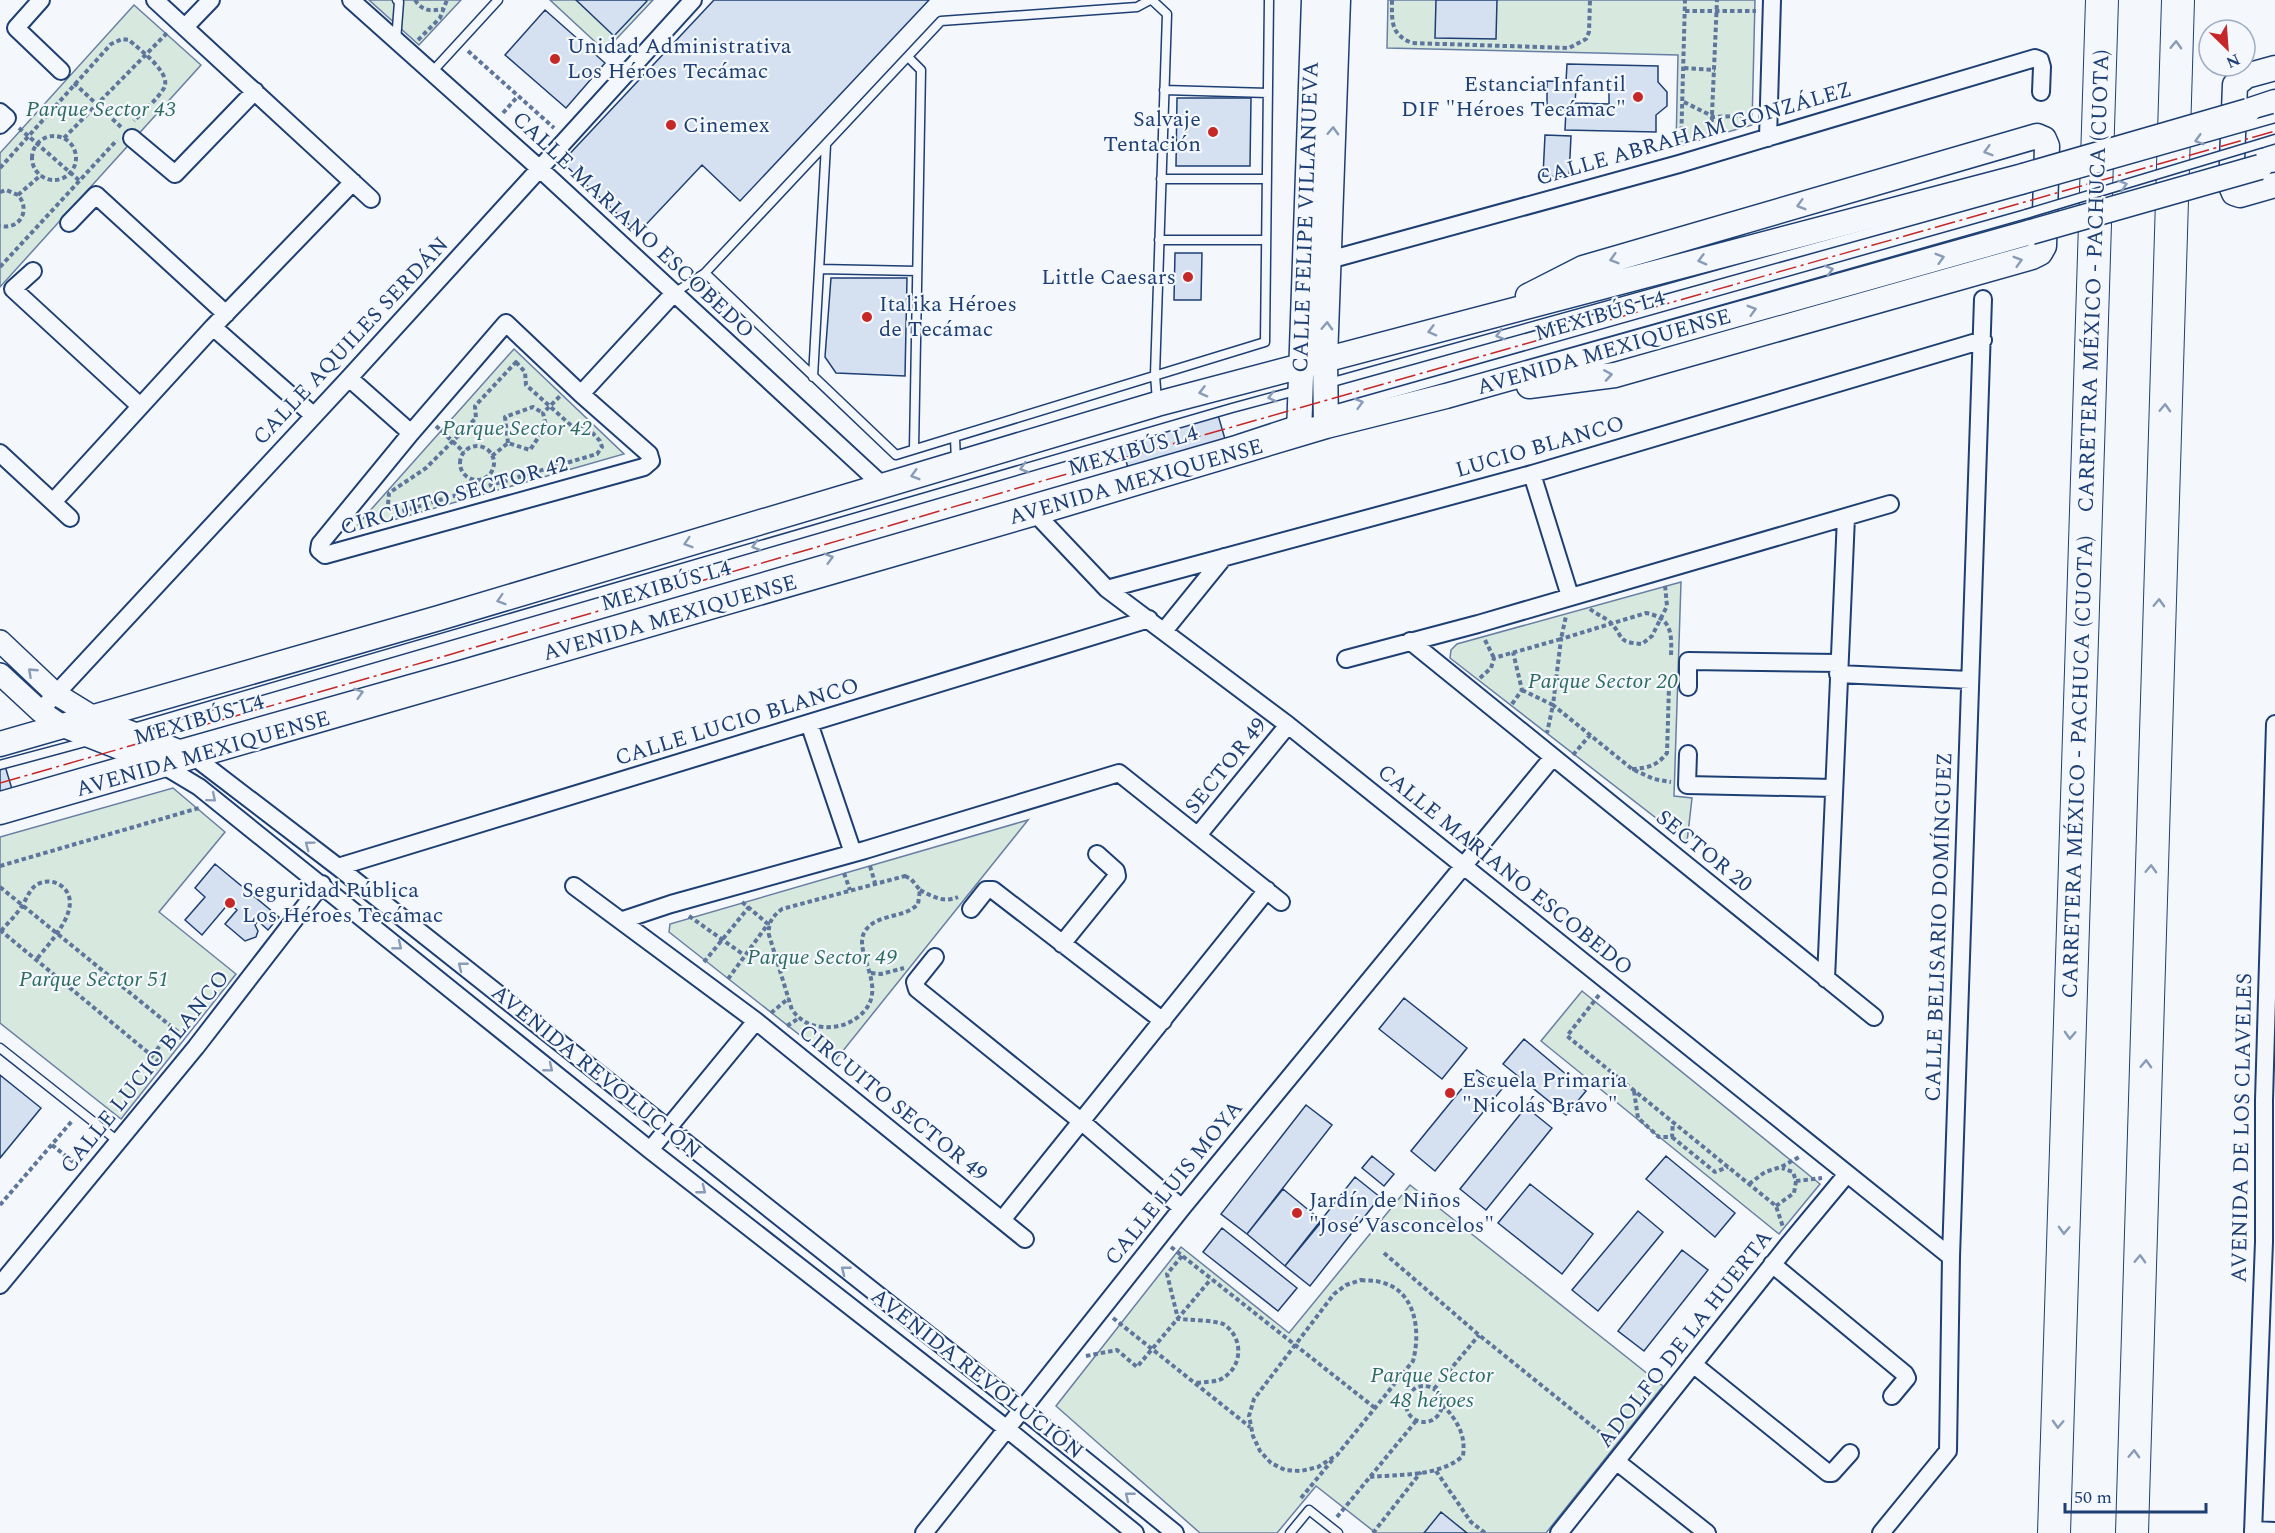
<svg xmlns="http://www.w3.org/2000/svg" width="2275" height="1533" font-family="Spectral,serif">
	<style>
		.green { fill: #d7e8df; stroke: #687fa3; stroke-width: 1.5 }
		.building { fill: #d5e0f0; stroke: #1d3f73; stroke-width: 1.5; fill-rule: evenodd }
		.lines { fill: none; stroke-linecap: round; stroke-linejoin: round }
		.service-casing { stroke: #1d3f73; stroke-width: 11 }
		.minor-casing { stroke: #1d3f73; stroke-width: 20 }
		.tertiary-casing { stroke: #1d3f73; stroke-width: 24 }
		.secondary-casing { stroke: #1d3f73; stroke-width: 27 }
		.motorway-casing { stroke: #1d3f73; stroke-width: 34 }
		.path { stroke: #5e769c; stroke-width: 4; stroke-dasharray: 4.5 3; stroke-linecap: butt }
		.service { stroke: #f4f7fb; stroke-width: 8 }
		.minor { stroke: #f4f7fb; stroke-width: 16 }
		.tertiary { stroke: #f4f7fb; stroke-width: 21 }
		.secondary { stroke: #f4f7fb; stroke-width: 24 }
		.motorway { stroke: #f4f7fb; stroke-width: 32 }
		.service-bridge-casing { stroke: #1d3f73; stroke-width: 11; stroke-linecap: butt }
		.secondary-bridge-casing { stroke: #1d3f73; stroke-width: 27; stroke-linecap: butt }
		.service-bridge { stroke: #f4f7fb; stroke-width: 8 }
		.secondary-bridge { stroke: #f4f7fb; stroke-width: 24 }
		.power { stroke: #c62828; stroke-width: 1.5; stroke-dasharray: 21 4.5 3 4.5; stroke-linecap: butt }
		.oneway { stroke: #889bb7 }
		.poi-dot { fill: #c62828; stroke: #f4f7fb; stroke-width: 2 }
		.labels { text-anchor: middle; dominant-baseline: central; stroke-width: 4.5; stroke-linejoin: round; paint-order: stroke }
		.poi-label { font-size: 22px; fill: #1d3f73; stroke: #f4f7fb; text-anchor: start }
		.park-label { font-size: 22px; font-style: italic; fill: #2c6c60; stroke: #f4f7fb }
		.street-label { font-size: 22px; fill: #1d3f73; stroke: #f4f7fb }
	</style>
	<rect width="100%" height="100%" fill="#f4f7fb"/>
	<!-- green -->
	<path class="green" d="M369,0H461L419,45Z
		M550,0H653L605,51Z
		M1388,0H1755L1752,125L1676,147L1678,55L1387,48Z
		M134,5L201,65L0,287V153Z
		M514,349L624,454L351,532Z
		M1681,582L1674,796L1692,798L1687,842L1450,658L1451,650L1457,644Z
		M173,788L225,832L159,912L236,974L121,1119L0,1023V837Z
		M1028,820L834,1062L669,932L670,924Z
		M1582,991L1820,1184L1779,1234L1541,1041Z
		M1410,1185L1663,1386L1546,1533H1376L1316,1486L1277,1533H1200L1056,1406L1181,1247L1289,1333Z"/>
	<!-- building -->
	<path class="building" d="M576,0H645L647,1L614,36Z
		M714,0H929L740,201L702,165L638,233L562,162Z
		M1436,0H1497L1496,39L1435,38Z
		M545,10L605,63L566,108L505,55Z
		M1567,64L1658,66V82L1667,92V106L1656,115V132L1565,130L1566,110L1547,109V81L1566,82ZM1576,88L1609,89V104L1575,103Z
		M1177,98H1251L1250,166H1176Z
		M1545,135L1571,136L1569,177L1543,176Z
		M1175,253H1202L1201,300H1174Z
		M831,278H907L905,376L836,373L825,357Z
		M1218,415L1225,439L1128,468L1121,443Z
		M5,766L12,789L0,793V767Z
		M215,864L279,917L268,930L258,921L255,925L258,931L256,937L245,941L225,924L237,910L229,903L202,935L185,920L205,897L195,888Z
		M1404,998L1467,1048L1442,1079L1379,1029Z
		M1524,1039L1586,1091L1566,1115L1503,1064Z
		M1477,1070L1502,1089L1435,1171L1411,1151Z
		M0,1075L41,1108L0,1158Z
		M1306,1105L1332,1125L1247,1234L1221,1214Z
		M1526,1107L1552,1128L1486,1210L1460,1189Z
		M1372,1156L1394,1174L1384,1186L1362,1168Z
		M1666,1156L1735,1213L1715,1237L1646,1179Z
		M1355,1177L1380,1197L1310,1286L1285,1266Z
		M1530,1184L1593,1234L1562,1274L1498,1223Z
		M1283,1189L1322,1221L1285,1266L1247,1234Z
		M1638,1211L1663,1232L1598,1311L1572,1290Z
		M1222,1228L1297,1288L1278,1311L1203,1252Z
		M1682,1250L1708,1270L1644,1351L1618,1331Z
		M1441,1512L1467,1533H1424Z"/>
	<g class="lines">
		<!-- service casing -->
		<g class="service-casing">
			<path id="service" d="M1152,0L1167,14L1155,375L1157,401
				M396,41L399,2L397,0
				M908,57L921,70L914,449
				M432,72L498,0
				M1164,90L1268,93
				M2262,143L2275,139
				M1161,179H1267
				M1159,240H1266
				M819,269L917,271
				M705,273L896,455L1265,342L1269,0
				M674,293L705,273L941,21L1137,7L1150,0
				M813,377L826,145
				M1329,383L2022,190
				M1329,411L2026,214
				M955,437L956,463
				M133,728L1232,408L1299,390
				M176,745L456,666L1235,440L1296,420
				M0,765L89,741
				M0,796L132,758
				M0,1048L119,1142
				M1290,1533L1309,1510L1338,1533"/>
		</g>
		<!-- minor casing -->
		<g class="minor-casing">
			<path id="minor" d="M41,0L16,28L61,71
				M155,0L371,199
				M351,0L540,169L882,485
				M185,27L211,0
				M0,112L7,118L0,125
				M132,138L175,174L255,91
				M1768,138L1772,0
				M69,223L96,195L226,314
				M1329,260L1679,164L2035,58L2040,60L2042,67L2041,92
				M33,271L13,289L140,406
				M506,323L581,394L649,454L651,461L644,467L325,555L319,550L320,544L411,433Z
				M213,327L313,415
				M349,378L411,433
				M581,394L674,293
				M0,453L70,518
				M1532,474L1570,596
				M53,502L213,327L353,182
				M1035,513L1107,589L1288,725L1951,1257
				M1107,589L1532,474L1983,340
				M1164,631L1224,557
				M1410,641L1874,1017
				M1346,659L1478,624L1890,504
				M1838,674L1970,680
				M1688,687V661L1839,663
				M40,711L349,378L693,0
				M809,723L853,853
				M1688,754L1687,785L1833,788
				M193,756L338,867L1022,1409L1175,1533
				M164,766L199,787L650,1150L1007,1429L1135,1533
				M1199,834L1288,725
				M338,867L1149,619
				M574,886L756,1021L1025,1239
				M971,909L986,890H993L1163,1021
				M623,920L671,904L865,850L1119,773L1281,902
				M1062,944L1117,876L1116,871L1097,854
				M935,957L915,982L917,989L1082,1122L1182,1208
				M1826,979L1846,517
				M650,1150L756,1021
				M1002,1220L1267,890
				M1772,1264L1905,1374L1907,1378L1892,1396
				M0,1285L196,1047L322,884
				M1693,1364L1828,1473H1832L1850,1453
				M1616,1461L1707,1533
				M2253,1530L2275,1531
				M924,1533L1182,1208L1553,757
				M1559,1533L1788,1245L1847,1174
				M1881,1533L1948,1451L1951,1257L1983,299
				M2253,1533L2264,1242V1100L2275,724"/>
		</g>
		<!-- tertiary casing -->
		<g class="tertiary-casing">
			<path id="tertiary" d="M0,641L56,694L95,718L193,756
				M0,674L40,711L62,726L164,766"/>
		</g>
		<!-- secondary casing -->
		<g class="secondary-casing">
			<path id="secondary" d="M2275,68L2246,76L2235,85L2231,186L2234,193L2240,195L2275,185
				M2248,111L2275,102
				M1528,296L1583,268L2037,136L2044,139L2047,146L2044,246L2040,253L2032,257L1615,375L1529,386
				M1326,426L1325,359L1338,0
				M1299,434L1314,0
				M0,744L439,618L1157,404L2023,176
				M0,812L1035,513L1326,426L1446,396L2031,232"/>
		</g>
		<!-- motorway casing -->
		<g class="motorway-casing">
			<path id="motorway" d="M2054,1533L2102,0
				M2132,1533L2178,0"/>
		</g>
		<!-- path -->
		<path class="path" d="M415,0C423,12 431,11 444,9
			M1392,0C1392,21 1390,34 1412,43L1569,48L1586,39L1589,32L1590,0
			M1685,11H1756
			M418,40L440,18L447,0
			M468,51L554,128
			M1684,68L1715,70
			M74,83L121,127
			M1684,102L1714,117L1754,115
			M503,113L518,96
			M19,128L81,182
			M32 158a22 22 0 1 1 44 0a22 22 0 1 1-44 0Z
			M1711,137L1717,0
			M64,138L167,33
			M1681,146L1685,0
			M0,168L111,44L122,39L129,40C140,50 172,73 164,88C157,100 143,111 134,121
			M0,192L6,190L18,195C31,210 20,230 0,226
			M18,195L41,175
			M0,267L117,140
			M516,362L525,372L526,385L574,428L585,425L600,441L602,447L597,454L399,512L392,510L388,505L389,493L426,468L476,418L475,406Z
			M436,426L464,452
			M508,443L505,417L533,407L543,413
			M460 463a17 17 0 1 1 34 0a17 17 0 1 1-34 0Z
			M492,456L508,443L530,450L546,426L543,413L560,396
			M1590,609C1596,614 1606,618 1611,623C1625,638 1616,642 1642,644L1652,636L1667,606L1665,585
			M1485,640L1494,658
			M1671,655C1672,632 1671,618 1646,613L1561,639L1553,705L1632,769L1654,779L1671,782
			M1480,678L1491,668L1494,658L1561,639L1566,616
			M1522,690L1553,705L1547,733
			M1512,704L1522,690L1513,652
			M1573,755L1590,735
			M1632,769C1648,768 1657,766 1667,753L1669,686
			M0,866L199,808
			M870,866L875,883
			M844,873L850,890
			M905,876L911,879L920,890L918,904C904,919 877,913 865,931C851,953 893,990 858,1017C848,1025 835,1028 823,1027C809,1026 801,1021 792,1010L769,935C768,922 772,917 782,909Z
			M0,887L183,1036
			M920,890C933,897 944,903 958,897
			M689,916L744,955
			M0,930L162,1064
			M1,931C8,923 16,915 22,906C27,898 30,888 38,884C45,880 54,881 60,885C88,904 49,943 36,960
			M704,962L749,907
			M871,973L881,974L904,968
			M728,979L768,924L742,902
			M1599,995L1567,1036L1776,1206L1783,1227
			M771,1013L789,998
			M787,1026L799,1018
			M152,1056L174,1028
			M1634,1091L1638,1118L1659,1137H1672L1673,1122
			M1672,1137L1715,1172L1728,1167
			M52,1145L77,1165
			M1796,1181L1822,1178
			M1749,1184L1765,1172L1781,1167L1801,1156
			M0,1205L72,1121
			M1776,1206L1794,1193L1796,1181L1793,1172L1782,1168
			M1171,1247L1375,1408
			M1384,1253L1479,1335L1612,1442
			M1182,1256L1167,1274L1178,1319C1188,1320 1217,1320 1225,1325C1245,1340 1242,1370 1219,1380C1212,1382 1203,1382 1195,1383
			M1361,1280C1367,1281 1374,1280 1380,1282C1416,1290 1421,1331 1413,1361L1337,1455L1318,1467L1301,1471L1285,1470L1271,1463L1260,1451L1253,1436L1249,1416L1254,1399L1334,1294L1346,1285Z
			M1113,1318L1250,1427
			M1086,1356L1117,1350L1137,1367L1211,1279
			M1406 1404a18 18 0 1 1 36 0a18 18 0 1 1-36 0Z
			M1434,1389L1479,1335
			M1436,1471L1471,1522L1485,1533
			M1370,1477C1400,1474 1439,1477 1463,1456C1466,1434 1457,1421 1443,1405
			M1301,1498L1334,1458
			M1337,1517L1416,1421
			M1373,1533L1421,1472"/>
		<!-- service -->
		<use href="#service" class="service"/>
		<!-- minor -->
		<use href="#minor" class="minor"/>
		<!-- tertiary -->
		<use href="#tertiary" class="tertiary"/>
		<!-- secondary -->
		<use href="#secondary" class="secondary"/>
		<!-- motorway -->
		<use href="#motorway" class="motorway"/>
		<!-- service-bridge casing -->
		<g class="service-bridge-casing">
			<path id="service-bridge" d="M2022,190L2275,118
				M2026,214L2262,143"/>
		</g>
		<!-- secondary-bridge casing -->
		<g class="secondary-bridge-casing">
			<path id="secondary-bridge" d="M2023,176L2248,111
				M2031,232L2260,167"/>
		</g>
		<!-- service-bridge -->
		<use href="#service-bridge" class="service-bridge"/>
		<!-- secondary-bridge -->
		<use href="#secondary-bridge" class="secondary-bridge"/>
		<!-- power -->
		<path class="power" d="M0,783L428,661L1035,483L2275,131"/>
	</g>
	<!-- one-way arrows -->
	<defs><path id="oneway-chevron" d="M-2-3.5L2.5 0L-2 3.5" fill="none" stroke-width="1.6" stroke-linecap="round" stroke-linejoin="round" transform="scale(1.5)"/></defs>
	<g class="oneway">
		<use href="#oneway-chevron" transform="translate(2176 45) rotate(-88)"/>
		<use href="#oneway-chevron" transform="translate(1333 131) rotate(-88)"/>
		<use href="#oneway-chevron" transform="translate(2199 140) rotate(164)"/>
		<use href="#oneway-chevron" transform="translate(1988 151) rotate(164)"/>
		<use href="#oneway-chevron" transform="translate(2123 185) rotate(-17)"/>
		<use href="#oneway-chevron" transform="translate(1801 205) rotate(164)"/>
		<use href="#oneway-chevron" transform="translate(1940 258) rotate(-16)"/>
		<use href="#oneway-chevron" transform="translate(1614 259) rotate(164)"/>
		<use href="#oneway-chevron" transform="translate(1702 260) rotate(165)"/>
		<use href="#oneway-chevron" transform="translate(2018 261) rotate(-16)"/>
		<use href="#oneway-chevron" transform="translate(1829 270) rotate(-16)"/>
		<use href="#oneway-chevron" transform="translate(1752 310) rotate(-16)"/>
		<use href="#oneway-chevron" transform="translate(1327 326) rotate(-88)"/>
		<use href="#oneway-chevron" transform="translate(1432 331) rotate(165)"/>
		<use href="#oneway-chevron" transform="translate(1500 335) rotate(164)"/>
		<use href="#oneway-chevron" transform="translate(1608 375) rotate(-9)"/>
		<use href="#oneway-chevron" transform="translate(1203 392) rotate(165)"/>
		<use href="#oneway-chevron" transform="translate(1272 397) rotate(166)"/>
		<use href="#oneway-chevron" transform="translate(1359 403) rotate(-16)"/>
		<use href="#oneway-chevron" transform="translate(2165 408) rotate(-88)"/>
		<use href="#oneway-chevron" transform="translate(1024 468) rotate(164)"/>
		<use href="#oneway-chevron" transform="translate(915 475) rotate(164)"/>
		<use href="#oneway-chevron" transform="translate(688 543) rotate(163)"/>
		<use href="#oneway-chevron" transform="translate(756 546) rotate(164)"/>
		<use href="#oneway-chevron" transform="translate(829 558) rotate(-16)"/>
		<use href="#oneway-chevron" transform="translate(501 600) rotate(163)"/>
		<use href="#oneway-chevron" transform="translate(2159 603) rotate(-88)"/>
		<use href="#oneway-chevron" transform="translate(32 672) rotate(-137)"/>
		<use href="#oneway-chevron" transform="translate(359 693) rotate(-16)"/>
		<use href="#oneway-chevron" transform="translate(212 798) rotate(40)"/>
		<use href="#oneway-chevron" transform="translate(309 845) rotate(-143)"/>
		<use href="#oneway-chevron" transform="translate(2151 869) rotate(-88)"/>
		<use href="#oneway-chevron" transform="translate(398 946) rotate(39)"/>
		<use href="#oneway-chevron" transform="translate(462 966) rotate(-141)"/>
		<use href="#oneway-chevron" transform="translate(2070 1035) rotate(92)"/>
		<use href="#oneway-chevron" transform="translate(2146 1064) rotate(-88)"/>
		<use href="#oneway-chevron" transform="translate(549 1068) rotate(39)"/>
		<use href="#oneway-chevron" transform="translate(702 1190) rotate(38)"/>
		<use href="#oneway-chevron" transform="translate(2064 1230) rotate(92)"/>
		<use href="#oneway-chevron" transform="translate(2140 1259) rotate(-88)"/>
		<use href="#oneway-chevron" transform="translate(845 1270) rotate(-142)"/>
		<use href="#oneway-chevron" transform="translate(2058 1424) rotate(92)"/>
		<use href="#oneway-chevron" transform="translate(2134 1454) rotate(-88)"/>
		<use href="#oneway-chevron" transform="translate(1129 1496) rotate(-141)"/>
	</g>
	<!-- markers -->
	<g class="poi-dot">
		<circle cx="555" cy="59" r="6"/>
		<circle cx="1638" cy="97" r="6"/>
		<circle cx="671" cy="125" r="6"/>
		<circle cx="1213" cy="132" r="6"/>
		<circle cx="1188" cy="277" r="6"/>
		<circle cx="867" cy="317" r="6"/>
		<circle cx="230" cy="903" r="6"/>
		<circle cx="1450" cy="1093" r="6"/>
		<circle cx="1297" cy="1213" r="6"/>
	</g>
	<g class="labels">
		<!-- poi labels -->
		<g class="poi-label">
			<text x="567" y="46">Unidad Administrativa<tspan x="567" dy="25">Los Héroes Tecámac</tspan></text>
			<text x="1626" y="84" text-anchor="end">Estancia Infantil<tspan x="1626" dy="25">DIF "Héroes Tecámac"</tspan></text>
			<text x="1201" y="119" text-anchor="end">Salvaje<tspan x="1201" dy="25">Tentación</tspan></text>
			<text x="683" y="125">Cinemex</text>
			<text x="1176" y="277" text-anchor="end">Little Caesars</text>
			<text x="879" y="304">Italika Héroes<tspan x="879" dy="25">de Tecámac</tspan></text>
			<text x="242" y="890">Seguridad Pública<tspan x="242" dy="25">Los Héroes Tecámac</tspan></text>
			<text x="1462" y="1080">Escuela Primaria<tspan x="1462" dy="25">"Nicolás Bravo"</tspan></text>
			<text x="1309" y="1200">Jardín de Niños<tspan x="1309" dy="25">"José Vasconcelos"</tspan></text>
		</g>
		<!-- park labels -->
		<g class="park-label">
			<text x="101" y="109">Parque Sector 43</text>
			<text x="517" y="428">Parque Sector 42</text>
			<text x="1603" y="681">Parque Sector 20</text>
			<text x="822" y="957">Parque Sector 49</text>
			<text x="94" y="979">Parque Sector 51</text>
			<text x="1432" y="1375">Parque Sector<tspan x="1432" dy="25">48 héroes</tspan></text>
		</g>
		<!-- street labels -->
		<g class="street-label">
			<text transform="translate(1694 134) rotate(-16)">CALLE ABRAHAM GONZÁLEZ</text>
			<text transform="translate(1306 217) rotate(-88)">CALLE FELIPE VILLANUEVA</text>
			<text transform="translate(633 225) rotate(43)">CALLE MARIANO ESCOBEDO</text>
			<text transform="translate(2094 281) rotate(-88)">CARRETERA MÉXICO - PACHUCA (CUOTA)</text>
			<text transform="translate(1600 316) rotate(-16)">MEXIBÚS L4</text>
			<text transform="translate(351 341) rotate(-47)">CALLE AQUILES SERDÁN</text>
			<text transform="translate(1604 352) rotate(-16)">AVENIDA MEXIQUENSE</text>
			<text transform="translate(1540 447) rotate(-16)">LUCIO BLANCO</text>
			<text transform="translate(1133 451) rotate(-16)">MEXIBÚS L4</text>
			<text transform="translate(1136 482) rotate(-16)">AVENIDA MEXIQUENSE</text>
			<text transform="translate(454 496) rotate(-16)">CIRCUITO SECTOR 42</text>
			<text transform="translate(666 586) rotate(-16)">MEXIBÚS L4</text>
			<text transform="translate(670 618) rotate(-16)">AVENIDA MEXIQUENSE</text>
			<text transform="translate(199 720) rotate(-16)">MEXIBÚS L4</text>
			<text transform="translate(737 722) rotate(-17)">CALLE LUCIO BLANCO</text>
			<text transform="translate(203 754) rotate(-16)">AVENIDA MEXIQUENSE</text>
			<text transform="translate(1226 766) rotate(-51)">SECTOR 49</text>
			<text transform="translate(2078 767) rotate(-88)">CARRETERA MÉXICO - PACHUCA (CUOTA)</text>
			<text transform="translate(1704 851) rotate(39)">SECTOR 20</text>
			<text transform="translate(1505 870) rotate(39)">CALLE MARIANO ESCOBEDO</text>
			<text transform="translate(1939 927) rotate(-88)">CALLE BELISARIO DOMÍNGUEZ</text>
			<text transform="translate(145 1072) rotate(-51)">CALLE LUCIO BLANCO</text>
			<text transform="translate(596 1072) rotate(39)">AVENIDA REVOLUCIÓN</text>
			<text transform="translate(893 1103) rotate(39)">CIRCUITO SECTOR 49</text>
			<text transform="translate(2242 1128) rotate(-89)">AVENIDA DE LOS CLAVELES</text>
			<text transform="translate(1174 1183) rotate(-51)">CALLE LUIS MOYA</text>
			<text transform="translate(1685 1339) rotate(-52)">ADOLFO DE LA HUERTA</text>
			<text transform="translate(977 1374) rotate(38)">AVENIDA REVOLUCIÓN</text>
		</g>
	</g>
	<!-- north arrow -->
	<g transform="translate(2227 48) rotate(155)"><circle r="28" fill="#f4f7fb" stroke="#9eadc5" stroke-width="1.5"/>
	<path d="M0-4.5L10 22L0 15L-10 22Z" fill="#c62828"/>
	<text y="-9" font-size="16" font-weight="bold" text-anchor="middle" fill="#1d3f73">N</text>
	</g>
	<!-- scale -->
	<path d="M2065 1503v9h141v-9" fill="none" stroke="#1d3f73" stroke-width="3"/>
	<text x="2074" y="1503" font-size="18" fill="#1d3f73" stroke="#f4f7fb" stroke-width="4.5" paint-order="stroke">50 m</text>
</svg>
